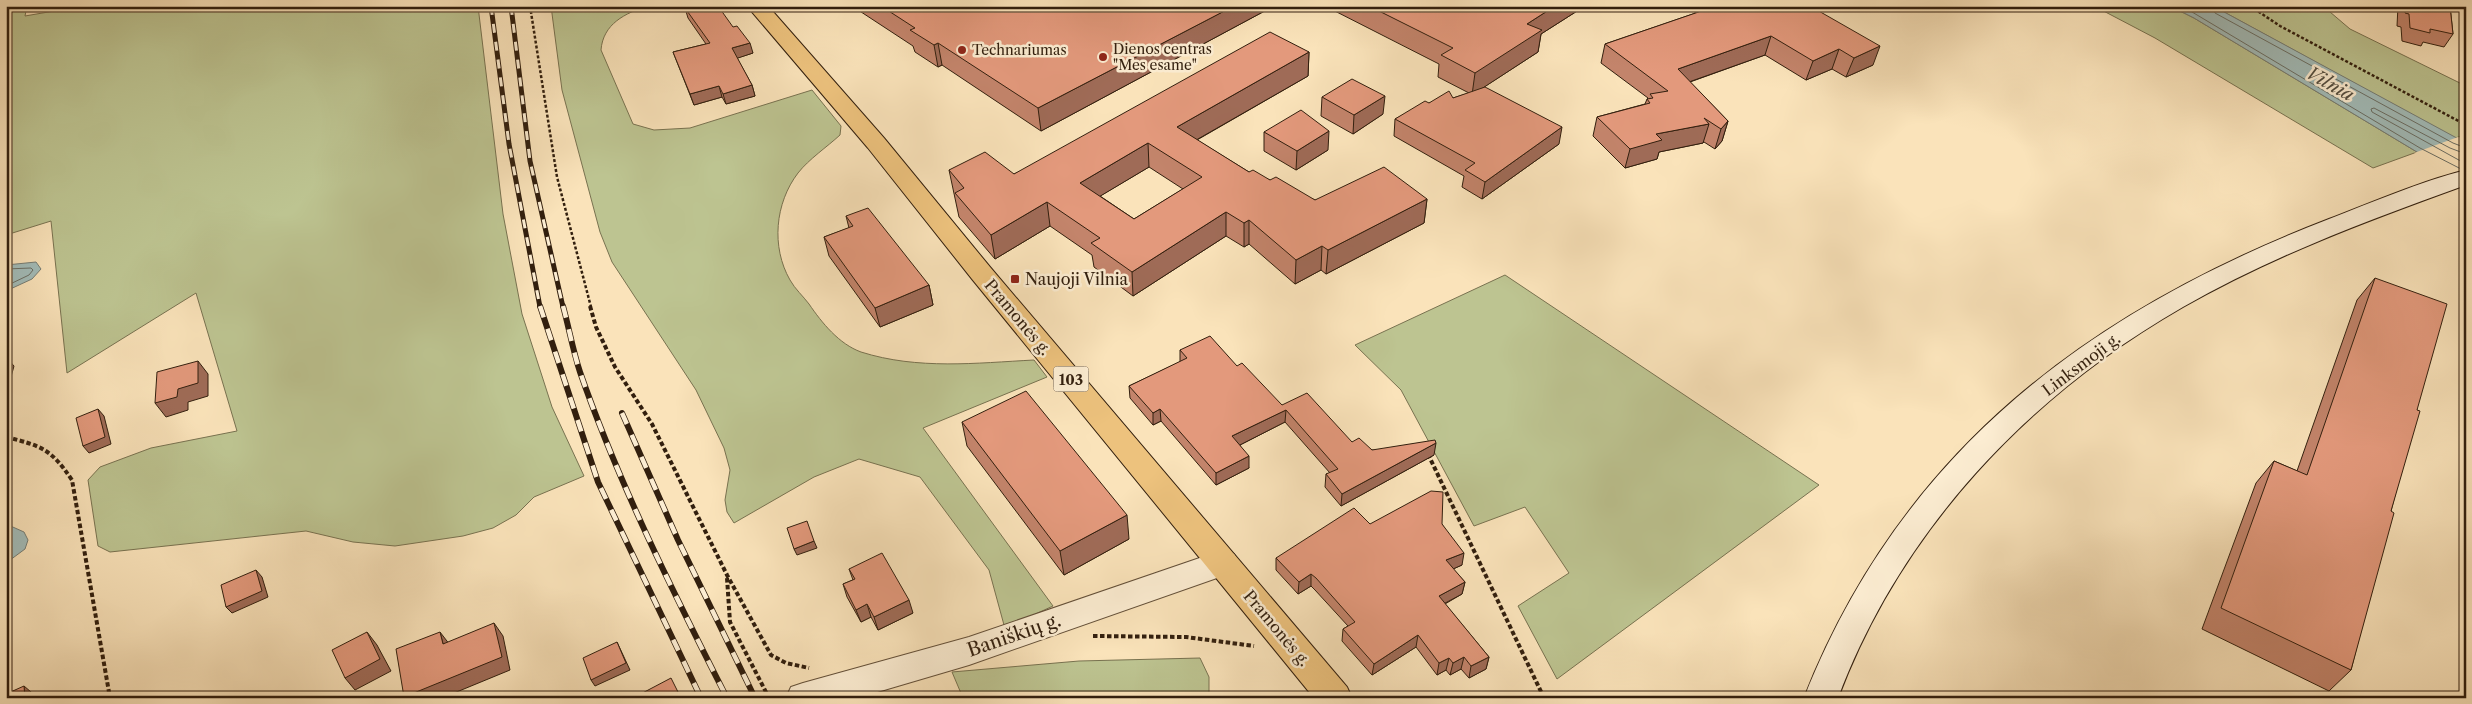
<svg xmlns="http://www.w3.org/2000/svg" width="2472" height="704" font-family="'Libre Caslon Text',serif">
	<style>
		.green { fill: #bdc491; stroke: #787250 }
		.water { fill: #a2bcb9; stroke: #757d75 }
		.pier { fill: #fae3ba }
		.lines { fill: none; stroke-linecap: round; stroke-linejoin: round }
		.shore { stroke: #6a6e64; stroke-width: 1 }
		.minor-casing { stroke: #645039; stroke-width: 2 }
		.secondary-casing { stroke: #321f0e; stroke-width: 2 }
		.primary-casing { stroke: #321f0e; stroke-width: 2 }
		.path-far1 { stroke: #321f0e; stroke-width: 2.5; stroke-dasharray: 3 2; stroke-linecap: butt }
		.path { stroke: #321f0e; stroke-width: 4; stroke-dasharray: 4.5 2.5; stroke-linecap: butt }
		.minor { fill: #fcedd2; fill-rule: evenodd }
		.secondary { fill: #fcedd2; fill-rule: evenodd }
		.primary { fill: #edc27d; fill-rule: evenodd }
		.rail-far1-casing { stroke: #321f0e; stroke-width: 5 }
		.rail-casing { stroke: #321f0e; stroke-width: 6 }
		.rail-far1 { stroke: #fcedd2; stroke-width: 3; stroke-dasharray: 9; stroke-linecap: butt }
		.rail { stroke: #fcedd2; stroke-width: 4.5; stroke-dasharray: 12; stroke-linecap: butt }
		.wall { fill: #c3846b; stroke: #321f0e; fill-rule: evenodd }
		.shaded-wall { fill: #9f6b57; stroke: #321f0e }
		.building { fill: #e3997c; stroke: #321f0e; fill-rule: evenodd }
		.poi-dot { fill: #8f2418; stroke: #fcedd2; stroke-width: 2 }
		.labels { text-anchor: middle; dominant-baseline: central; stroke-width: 5; stroke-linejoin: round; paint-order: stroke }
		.far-poi-label { font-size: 14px; fill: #321f0e; stroke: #fcedd2; text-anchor: start }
		.shield { fill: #fcedd2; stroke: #6f5d49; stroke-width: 1 }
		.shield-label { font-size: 15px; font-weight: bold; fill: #321f0e }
		.poi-label { font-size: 16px; fill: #321f0e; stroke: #fcedd2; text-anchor: start }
		.street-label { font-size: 16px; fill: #321f0e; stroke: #fcedd2 }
		.water-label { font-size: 18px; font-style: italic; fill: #544e41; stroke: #fcedd2 }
		.near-street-label { font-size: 19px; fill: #321f0e; stroke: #fcedd2 }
	</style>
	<rect width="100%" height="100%" fill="#fae3ba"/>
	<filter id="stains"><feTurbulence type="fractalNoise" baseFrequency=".004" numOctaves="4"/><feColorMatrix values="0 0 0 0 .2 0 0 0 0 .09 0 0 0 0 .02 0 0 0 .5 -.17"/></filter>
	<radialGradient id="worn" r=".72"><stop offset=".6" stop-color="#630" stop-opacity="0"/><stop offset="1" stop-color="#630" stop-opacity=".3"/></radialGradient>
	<!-- green -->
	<path class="green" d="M6,6H27L25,16L83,6H478L503,214L522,314L552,407L584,476L534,497L516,515L493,528L463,536L395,546L353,542L306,531L110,552L98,546L88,480L100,467L151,448L237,431L196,293L67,373L51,221L6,235Z
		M551,6H648C625,13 603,24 601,50L633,124L654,130L690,128L812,90L841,126L840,135C827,147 809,159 798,173C775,203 771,247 790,280C795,289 803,296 809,304C822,323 839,344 861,352C918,370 976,363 1034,360L1047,377L923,428L1053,606L1029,617L1004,625L989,570L920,477L859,459L814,477L734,523L727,512L725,500L730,470L724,448L696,390L612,262L600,232L562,90Z
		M2094,6H2170L2194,18L2417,152L2373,168L2155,38Z
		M2213,6H2323L2350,29L2466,86V135L2455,138Z
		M1505,275L1819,485L1557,679L1518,606L1569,573L1525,507L1474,526L1401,390L1355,345Z
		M1200,658L1209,677V698H963L952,672L1079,661Z"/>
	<!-- water -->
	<path class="water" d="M2170,6H2213L2466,143V177L2417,152L2194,18Z
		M36,262L41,269L32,279L6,291V265Z
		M6,524L24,532L28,540L25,549L6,563Z"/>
	<!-- pier -->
	<path class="pier" d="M2458,137L2466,141V179L2414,153Z"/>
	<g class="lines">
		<!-- shore -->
		<path class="shore" d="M2182,6L2420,148L2463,170
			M2212,6L2215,13L2453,143L2466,148
			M2466,154L2450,148L2374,108L2371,109L2372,112L2466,164
			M6,269L31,268L33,270L29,275L6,286"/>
		<!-- minor casing -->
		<g class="minor-casing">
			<path id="minor" d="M1223,550L1234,554L1239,563L1234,572L969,665L857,698H786L791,687L803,683L969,637Z"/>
		</g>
		<!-- secondary casing -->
		<g class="secondary-casing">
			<path id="secondary" d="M2466,170V185C2369,220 2272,256 2183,307C2028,396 1901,530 1838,698H1804C1901,452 2088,312 2329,219C2373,202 2419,182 2466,170Z"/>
		</g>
		<!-- primary casing -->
		<g class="primary-casing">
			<path id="primary" d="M747,6H768L884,138L990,267L1347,687L1352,698H1314L972,279L868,148Z"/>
		</g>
		<!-- path-far1 -->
		<path class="path-far1" d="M530,6L557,177L591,307
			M2250,6L2280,26L2466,125"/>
		<!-- path -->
		<path class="path" d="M590,306L596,327L615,367L652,424L727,575L771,655L786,663L809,668
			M6,437C42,446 51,449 72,480L110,698
			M1428,454L1544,698
			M727,578L730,622L769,698
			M1093,636L1186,637L1254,646"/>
		<!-- minor -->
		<use href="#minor" class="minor"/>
		<!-- secondary -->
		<use href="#secondary" class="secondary"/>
		<!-- primary -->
		<use href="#primary" class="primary"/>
		<!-- rail-far1 casing -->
		<g class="rail-far1-casing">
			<path id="rail-far1" d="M491,6L509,144L540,307
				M511,6L530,161L563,307"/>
		</g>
		<!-- rail casing -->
		<g class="rail-casing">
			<path id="rail" d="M540,306L598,482L701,698
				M563,306C569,328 573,351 580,372C619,484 673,592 727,698
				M622,413L678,540L755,698"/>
		</g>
		<!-- rail-far1 -->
		<use href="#rail-far1" class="rail-far1"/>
		<!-- rail -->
		<use href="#rail" class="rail"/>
	</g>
	<!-- wall -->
	<path class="wall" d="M852,6H1274L1041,131L942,65L938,67L915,52L913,46Z
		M1325,6H1585L1541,34L1538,52L1481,89L1559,144L1482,199L1462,187L1464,176L1394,136L1395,119L1429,103L1453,98L1469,93L1438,77L1439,64Z
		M1685,6H1810L1873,65L1846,77L1832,69L1806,80L1765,55L1690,82L1728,121L1722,141L1715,149L1704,142L1703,143L1659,152L1657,159L1625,168L1593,136L1597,117L1645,104L1647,99L1648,98L1601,63L1605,44L1696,13Z
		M2398,6H2450L2453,34L2444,47L2423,42L2421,46L2402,41L2401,27L2397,26Z
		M685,8L733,27L753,53L737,58L752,85L755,96L726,104L722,97L694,105L673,52L706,44L688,18Z
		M1309,52L1308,76L1197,140L1249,172L1270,180L1315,200L1427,199L1424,223L1326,274L1321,270L1295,284L1249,244L1244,247L1226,236L1133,296L1094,267L1092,255L1050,226L995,259L959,217L949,170L1014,174ZM1149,167L1183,189L1134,219L1100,196Z
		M1322,97L1383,114L1353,134L1321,116Z
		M1264,132L1328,150L1296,170L1264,151Z
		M846,216L929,285L933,305L880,327L829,256L824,237L849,228Z
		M2375,278L2417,410L2391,511L2351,670L2329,691L2202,629L2256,483L2274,461L2297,471L2357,300Z
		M1180,350L1237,366L1282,405L1352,442L1372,450L1434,455L1341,506L1325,487L1326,474L1330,473L1285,422L1240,445L1249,468L1216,485L1161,421L1153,425L1130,398L1129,386L1180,362Z
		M962,422L1129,539L1064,575L967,446Z
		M1442,524L1462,565L1453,569L1465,582L1462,594L1445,604L1489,657L1486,669L1469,678L1461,669L1450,675L1446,670L1437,675L1416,647L1372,675L1342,641L1343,629L1348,626L1315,590L1311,586L1298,594L1276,570V558Z
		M849,569L913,613L878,630L871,617L861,622L847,597L843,584L853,580Z"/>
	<!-- shaded-wall -->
	<path class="shaded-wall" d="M1234,6H1274L1041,131L1038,108Z
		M1555,6H1585L1541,34L1538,52L1472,95L1475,73L1527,24Z
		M1771,36L1765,55L1672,88L1678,69Z
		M750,43L753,53L735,59L732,48Z
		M938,43L942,65L938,67L934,45Z
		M1880,46L1873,65L1846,77L1854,58Z
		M1839,49L1832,69L1806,80L1813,61Z
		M1309,52L1308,76L1177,151V127Z
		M752,85L755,96L726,104L723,94Z
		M719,86L722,97L694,105L690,94Z
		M1385,96L1383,114L1353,134L1354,115Z
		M1728,121L1722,141L1715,149L1721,129Z
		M1709,124L1703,143L1659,152L1657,159L1625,168L1630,149L1656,134Z
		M1562,127L1559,144L1482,199L1485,182Z
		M1329,131L1328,150L1296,170L1297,151Z
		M1148,143L1149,167L1082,207L1080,183Z
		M1427,199L1424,223L1326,274L1328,250Z
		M1047,202L1050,226L995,259L991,235Z
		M1226,212V236L1133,296L1132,272Z
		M1249,220V244L1244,247V223Z
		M1322,246L1321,270L1295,284L1296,260Z
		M929,285L933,305L880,327L875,308Z
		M6,357L14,366L6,395Z
		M198,361L208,374V396L188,402V410L166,417L155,403L178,389Z
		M98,409L104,416L111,444L89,453L83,446Z
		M1160,409L1161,421L1153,425V413Z
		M1286,410L1285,422L1232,449V436Z
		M1436,443L1434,455L1341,506L1342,494Z
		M1249,456V468L1216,485V473Z
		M1127,515L1129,539L1064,575L1060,551Z
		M814,541L817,548L797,555L794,549Z
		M1464,553L1462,565L1444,573L1446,560Z
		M256,570L262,577L268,597L232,613L226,607Z
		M1311,574V586L1298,594L1299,582Z
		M1465,582L1462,594L1436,608L1439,596Z
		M909,600L913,613L878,630L874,617Z
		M867,604L871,617L861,622L856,610Z
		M494,623L503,636L510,670L442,698H405L404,697Z
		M367,632L377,645L391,671L355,690L345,678Z
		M440,632L450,645L443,644Z
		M1418,635L1416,647L1372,675L1374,664Z
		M617,642L630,670L595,686L591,680Z
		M1464,657L1461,669L1450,675L1453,663Z
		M1489,657L1486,669L1469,678L1471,666Z
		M1449,658L1446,670L1437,675L1439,663Z
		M24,686L38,698H25Z"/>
	<!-- building -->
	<path class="building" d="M690,6H718L733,27L737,26L750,43L732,48L752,85L723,94L719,86L690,94L673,52L710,43L685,8Z
		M881,6H1234L1038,108L938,43L934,45L910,30L915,28Z
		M1369,6H1555L1527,24L1542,30L1475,73L1441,55L1453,48Z
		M1716,6H1810L1880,46L1854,58L1839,49L1813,61L1771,36L1678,69L1728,121L1721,129L1704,118L1709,124L1656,134L1662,140L1630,149L1597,117L1650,103L1647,99L1653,98L1650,94L1668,91L1605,44Z
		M2406,6H2450L2453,34L2430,29V33L2410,28L2409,14L2405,13Z
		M1270,32L1309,52L1177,127L1249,172L1253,170L1270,180L1276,177L1315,200L1384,167L1427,199L1328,250L1322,246L1296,260L1249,220L1244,223L1226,212L1132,272L1091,243L1100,238L1047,202L991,235L955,193L964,188L949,170L985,152L1014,174ZM1148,143L1202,177L1134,219L1080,183Z
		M1352,79L1385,96L1354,115L1322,97Z
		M1485,87L1562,127L1485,182L1465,170L1475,163L1395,119L1425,101L1429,103L1449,91L1453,98Z
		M1301,110L1329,131L1297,151L1264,132Z
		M868,208L929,285L875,308L824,237L853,226L846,216Z
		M2375,278L2447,304L2417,410L2420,411L2391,511L2394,513L2351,670L2221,608L2274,461L2307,475Z
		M1210,336L1237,366L1242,363L1282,405L1307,393L1352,442L1359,438L1372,450L1435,440L1436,443L1342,494L1326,474L1338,469L1286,410L1232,436L1249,456L1216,473L1160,409L1153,413L1129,386L1187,358L1180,350Z
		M198,361V383L178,389L177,397L155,403L157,372Z
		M1026,391L1127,515L1060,551L962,422Z
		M98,409L105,437L83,446L76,418Z
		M1431,491L1443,492L1442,524L1464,553L1446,560L1465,582L1439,596L1489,657L1471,666L1464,657L1453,663L1449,658L1439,663L1418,635L1374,664L1343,629L1355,622L1316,578L1311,574L1299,582L1276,558L1354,508L1370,524Z
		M807,521L814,541L794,549L787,528Z
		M882,553L909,600L874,617L867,604L856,610L843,584L855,579L849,569Z
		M256,570L262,591L226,607L221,585Z
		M494,623L502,657L404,697L396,649L440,632L443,644Z
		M367,632L380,659L345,678L332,650Z
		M617,642L626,663L591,680L583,658Z
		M671,678L681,698H633Z
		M24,686L25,698H6V694Z"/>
	<!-- markers -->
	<g class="poi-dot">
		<circle cx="962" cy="50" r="5"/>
		<circle cx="1103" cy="57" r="5"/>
		<rect x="1010" y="274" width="10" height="10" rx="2.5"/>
	</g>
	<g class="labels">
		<!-- far-poi labels -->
		<g class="far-poi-label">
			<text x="1113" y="49">Dienos centras<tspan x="1113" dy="16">"Mes esame"</tspan></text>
			<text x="972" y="50">Technariumas</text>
		</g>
		<!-- shield labels -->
		<rect class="shield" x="1053.5" y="366.5" width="35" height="25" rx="4"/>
		<g class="shield-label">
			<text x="1071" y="379">103</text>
		</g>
		<!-- poi labels -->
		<g class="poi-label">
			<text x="1025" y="279">Naujoji Vilnia</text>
		</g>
		<!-- street labels -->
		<g class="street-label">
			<text transform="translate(1018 317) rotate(50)">Pramonės g.</text>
			<text transform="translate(2081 364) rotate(-37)">Linksmoji g.</text>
			<text transform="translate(1277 628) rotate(50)">Pramonės g.</text>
		</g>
		<!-- water labels -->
		<g class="water-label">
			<text transform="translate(2330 84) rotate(29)">Vilnia</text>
		</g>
		<!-- near-street labels -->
		<g class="near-street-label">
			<text transform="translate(1014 635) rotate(-19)">Baniškių g.</text>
		</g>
	</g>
	<!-- margin -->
	<rect width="2472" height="704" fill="none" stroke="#fae3ba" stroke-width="25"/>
	<rect x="8" y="8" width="2457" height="689" fill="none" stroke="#321f0e" stroke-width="2.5"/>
	<rect x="12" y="12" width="2447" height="679" fill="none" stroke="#321f0e"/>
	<rect width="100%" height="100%" filter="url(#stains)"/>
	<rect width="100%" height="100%" fill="url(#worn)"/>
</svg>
